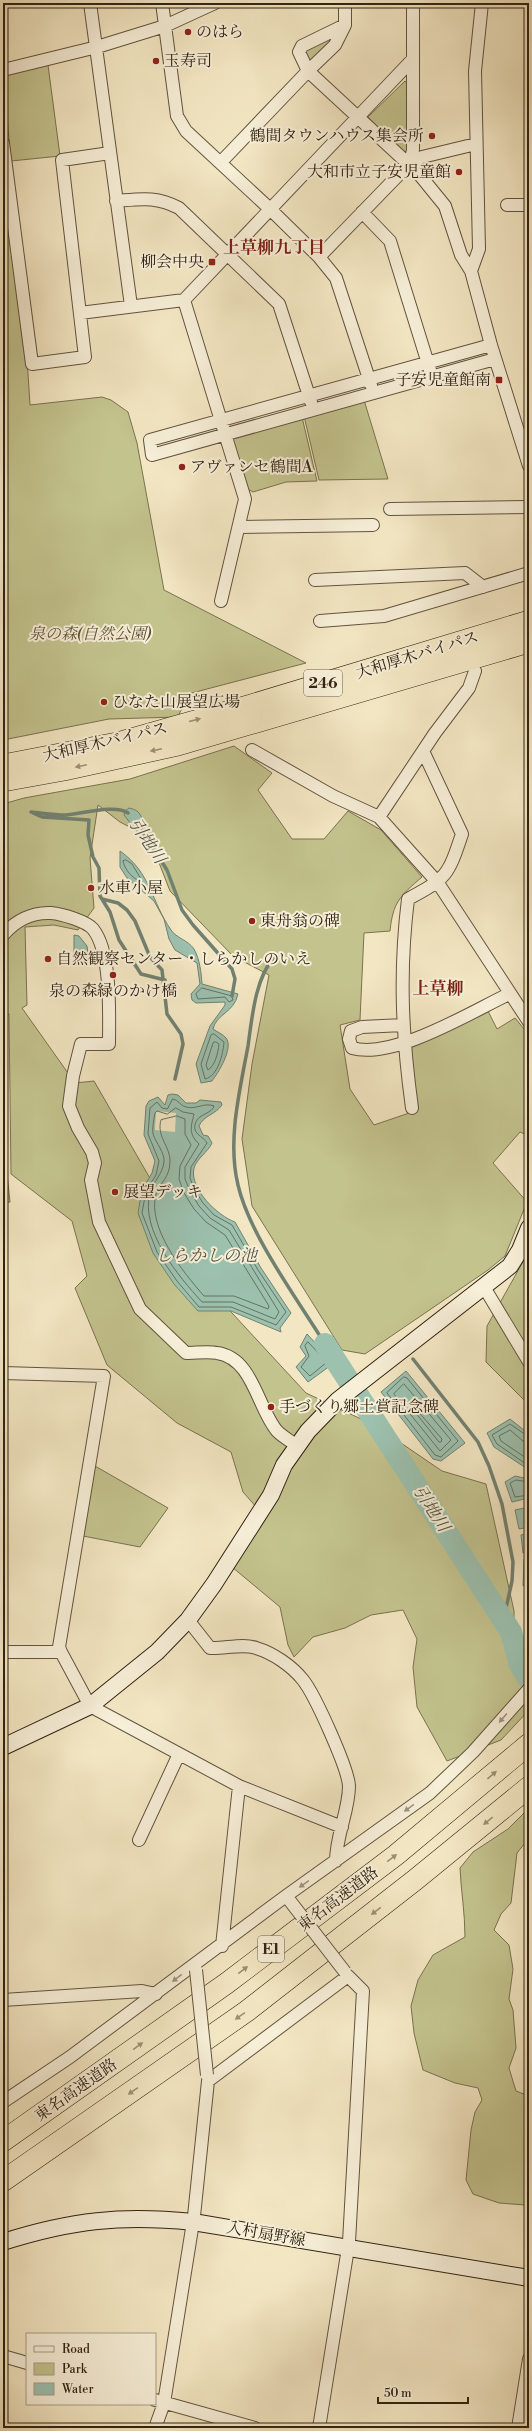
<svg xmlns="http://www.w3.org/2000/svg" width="532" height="2431" font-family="'Libre Bodoni','Noto Serif JP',serif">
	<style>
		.green { fill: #c3c38e; stroke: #7a7250 }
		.water { fill: #9cc1af; stroke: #718171 }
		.pier { fill: #f3e7c3 }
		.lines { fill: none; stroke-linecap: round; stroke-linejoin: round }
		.shore { stroke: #667261; stroke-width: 1 }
		.stream { stroke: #718171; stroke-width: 3.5 }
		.river { stroke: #9cc1af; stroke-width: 22 }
		.street-casing { stroke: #62533f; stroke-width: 14 }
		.secondary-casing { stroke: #312213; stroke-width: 18 }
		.highway-casing { stroke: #312213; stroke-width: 22 }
		.street { stroke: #f7efd8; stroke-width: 12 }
		.secondary { stroke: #f7efd8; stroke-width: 16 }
		.highway { stroke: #f3e7c3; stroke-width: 21 }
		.street-bridge-casing { stroke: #62533f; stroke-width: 14; stroke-linecap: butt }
		.street-bridge { stroke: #f7efd8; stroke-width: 12 }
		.oneway { fill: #9c8e74 }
		.oneway2 { fill: #9e937f }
		.poi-dot { fill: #8f2418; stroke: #f7efd8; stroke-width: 1.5 }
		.labels { text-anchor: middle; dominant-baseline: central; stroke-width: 4; stroke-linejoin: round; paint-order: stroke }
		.shield { fill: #f7efd8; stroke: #6c604e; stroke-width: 1 }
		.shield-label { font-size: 15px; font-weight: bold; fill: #312213 }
		.poi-label { font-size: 16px; fill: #312213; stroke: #f7efd8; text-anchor: start }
		.park-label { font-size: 16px; font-style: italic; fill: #5d5238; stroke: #f7efd8 }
		.street-label { font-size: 16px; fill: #312213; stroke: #f7efd8 }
		.neighbourhood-label { font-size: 17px; font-weight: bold; fill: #7a1f14; stroke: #f7efd8 }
		.water-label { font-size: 17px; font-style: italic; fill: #515242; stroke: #f7efd8 }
	</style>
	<rect width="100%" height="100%" fill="#f3e7c3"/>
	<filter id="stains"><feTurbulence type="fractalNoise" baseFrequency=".005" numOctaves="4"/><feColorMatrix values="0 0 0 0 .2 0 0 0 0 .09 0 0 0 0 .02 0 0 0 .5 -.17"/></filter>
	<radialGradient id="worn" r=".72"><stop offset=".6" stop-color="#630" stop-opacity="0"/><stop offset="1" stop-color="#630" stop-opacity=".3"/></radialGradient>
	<!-- green -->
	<path class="green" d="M332,36L334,39L310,61L305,54L306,48Z
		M48,65L60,156L11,161L3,74Z
		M405,81L409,86V153L405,154L368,117Z
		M3,183L27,358L30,405L102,397L111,400L128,412L137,443L164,590L306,663L188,694L178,717L109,719L3,740Z
		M364,400L388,479L319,480L304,416Z
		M302,417L317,481L286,482L253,492L246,488L232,442L236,435Z
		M234,746L272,773L258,790L292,839H324L348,811L381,830L422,877C400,896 393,902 390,931L364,933L360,1020L340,1025L350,1089L374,1125L418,1110L407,1050L487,1009L497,1029L515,1018L529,1035V1136L520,1132L493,1163L527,1202L505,1256L488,1270L365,1354L342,1350L252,1206L242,1139L252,1064L269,975L233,956L170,891L149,837L120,822L98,805L90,858L94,908L78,930L54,925L25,927L27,1005L22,1008L75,1083L94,1081L220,1300L306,1393L376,1426L442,1471L486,1484L514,1611V1623L529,1658V1710L501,1740L447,1761L417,1707L413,1667L417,1639L403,1610L371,1615L345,1628L313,1637L294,1657L288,1645L280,1607L232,1567L265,1517L243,1492L231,1452L177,1423L107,1365L75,1288L87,1276L72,1221L11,1174L9,1014L3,1017V804L24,798L130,779Z
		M3,1136L10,1202L3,1203Z
		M529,1251V1405L486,1362L487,1326Z
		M95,1466L168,1508L140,1547L83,1536Z
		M529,1808V1838L517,1853L511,1903L501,1914L494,1930L509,1945L513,1969L509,1999L513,2010L516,2048L509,2068L516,2091L529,2096V2201L525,2205L499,2203L473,2194L466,2180L471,2130L475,2112L482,2100L478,2088L455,2083L423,2070L414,2033L411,2006L418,1980L433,1955L465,1937C465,1913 461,1891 460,1868L473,1852L508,1829Z"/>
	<!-- water -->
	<path class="water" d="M129,808C140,810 142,816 144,827L138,833L124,815L125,811Z
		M120,851C151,873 151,901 171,930C176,938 188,940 194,949C200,960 201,972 202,984L238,994C234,1013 216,1014 213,1029C217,1032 223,1034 226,1038C234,1048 218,1073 212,1081L201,1083L196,1064L210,1026L225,1005V1002L196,1003L192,1000L191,994L200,984L197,963L175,950L169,939L164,919L154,901L127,878L120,867Z
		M74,935L79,936L87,946L89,960L84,956L74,954Z
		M172,1094L178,1095L186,1103H196L200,1100L221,1102L222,1105C216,1114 203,1116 199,1126L203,1135L208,1136L212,1143C208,1152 197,1158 194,1168C189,1189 218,1216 235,1222L261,1268L291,1313L280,1328L281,1332L231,1311H198L174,1284L153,1253L138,1213L142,1190L152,1173L155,1161L144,1135L146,1106L149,1101L158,1097L165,1105L168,1095Z
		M307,1334L334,1363L308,1382L296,1367L306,1356L300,1347Z
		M406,1371L465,1443L441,1461L433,1459L381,1392Z
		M510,1419L529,1434V1470L494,1447L487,1433Z
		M515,1476L529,1479V1498L512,1502L505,1482Z
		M529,1507V1527L519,1529L515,1510Z
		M529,1533V1552L523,1553L521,1535Z
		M529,1558V1583L523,1586L524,1559Z"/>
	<!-- pier -->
	<path class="pier" d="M156,1111L176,1113L175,1132L155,1130Z"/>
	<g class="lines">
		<!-- shore -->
		<path class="shore" d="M126,860L132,864L141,879L140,881C133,879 124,869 123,861Z
			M202,988L232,996L233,1000L229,1002L225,997L198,999L196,994Z
			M214,1034L224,1042C223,1054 218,1076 205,1079L201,1064L211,1035Z
			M216,1042L219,1044C218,1053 215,1066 208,1070L206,1065L213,1043Z
			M173,1099C179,1100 180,1106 186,1107C196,1110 204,1102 214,1106C212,1113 201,1114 197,1120C189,1134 204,1136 207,1143L191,1167L190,1178L194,1189L203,1203L214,1215L232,1225L258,1270L286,1312L276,1325L231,1307H199L177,1281L157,1252L142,1213L146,1191L156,1175L159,1161L148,1134L150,1108L157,1102L162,1108L167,1109Z
			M176,1108L183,1112L194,1114C191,1127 188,1133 199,1144L185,1167V1179L190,1191L199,1206L210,1218L229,1230L279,1312L275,1319L233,1302H202C178,1276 140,1230 150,1193C153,1181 162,1176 164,1162C165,1153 156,1143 153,1134C152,1128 154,1119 155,1113L157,1111L167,1114Z
			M177,1116L185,1119V1134L191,1145L180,1166L179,1179L184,1193L194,1209L206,1222L225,1235L269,1306L268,1309L234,1296H204C183,1272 147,1228 156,1194C160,1182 170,1178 170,1161C170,1146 156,1136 161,1120Z
			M308,1342L327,1362L310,1376L301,1367L309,1356L305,1346Z
			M404,1377L407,1378L458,1441L441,1457L435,1455L387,1393Z
			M404,1384L451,1440L440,1451L394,1394Z
			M416,1409L442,1439L441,1442H439L415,1412Z
			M529,1437L510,1424L492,1435L497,1444L529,1466
			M529,1442L523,1441L510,1430L499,1436L501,1441L529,1460
			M529,1482L516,1480L510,1483L515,1497L529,1495"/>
		<!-- stream -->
		<path class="stream" d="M31,812C42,813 54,815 65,815C82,814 115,804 128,813
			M33,813L42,817L89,820L88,835L93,857L99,868L100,896L110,912L119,940L141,974L165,980
			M140,828L167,870L182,910L193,925L232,969L235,979L232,996
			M102,899L118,903L127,910L135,921L150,957L162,970L167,1014L181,1034L183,1044L175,1079
			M274,957C255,979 252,1018 248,1046C240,1090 227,1140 238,1185C249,1234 298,1300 325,1344L317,1349
			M413,1359L478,1442L489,1466L502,1504L513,1562L512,1581L503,1622"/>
		<!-- river -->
		<path class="river" d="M325,1344L511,1632L520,1665L528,1678"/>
		<!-- street casing -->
		<g class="street-casing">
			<path id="street" d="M90,3L131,306
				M162,3L177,116L186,131L270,209L319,257L336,278L371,385
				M482,3L475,71L479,249L471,271L491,345L529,466
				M345,25L302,46L299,52L308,71L403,159L410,163L445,206L461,255L471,271
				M3,70L97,47L165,26L215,3
				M3,143L32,364L85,357L62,160L110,153
				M221,162L308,71L335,45L345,25V3
				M410,163L422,157L476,144
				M116,201C141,199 156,196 179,208L279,304L311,402
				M507,205H529
				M362,212L390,241L430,370
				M319,257L410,163L413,150V3
				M184,300L245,499L221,601
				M80,313L184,300L413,59
				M491,345L150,440L152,455L495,359
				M390,509L529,507
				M240,527L373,525
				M315,580L465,573L483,587
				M320,621L384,616L529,573
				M475,671L469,688L435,733L379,817L438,883L529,1022
				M252,750L333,796L379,817
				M3,935C15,921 32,912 51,913C62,914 86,921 93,929C112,953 109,1015 109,1044H81L73,1076L69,1106L78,1128L92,1152L95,1163L91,1180L99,1222L140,1309L186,1353C196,1353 208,1351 217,1353C253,1358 257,1407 277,1431C282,1436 290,1441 296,1445
				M403,1025L362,1027L351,1031L349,1039L352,1048C393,1060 471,1012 509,994
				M412,1108C402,1035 399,972 408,899C447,878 448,876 462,834L423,751
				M484,1287L529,1362
				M3,1373L104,1376L59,1647L61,1652
				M188,1620L210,1648C224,1649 243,1643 256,1648C273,1653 292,1666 303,1680C315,1695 348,1768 349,1786C349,1811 336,1835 336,1861
				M3,1652H61L90,1706L239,1786L342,1827
				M139,1840L179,1754
				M222,1946L239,1786
				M3,2000L142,1991L156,1994
				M3,2102L70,2057L286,1896L430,1793L473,1752L529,1689
				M3,2356L27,2363
				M155,2400L255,2428
				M155,2428L164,2403L194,2216L208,2081L348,1976L363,1991L349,2242L319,2428
				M518,2428L529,2359"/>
		</g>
		<!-- secondary casing -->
		<g class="secondary-casing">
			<path id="secondary" d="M3,1747L90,1706L157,1652L188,1620L214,1584L271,1495L284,1465L308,1431L338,1400L510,1266L520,1250L529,1228
				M3,2242C72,2220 122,2215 193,2222L529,2278"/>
		</g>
		<!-- highway casing -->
		<g class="highway-casing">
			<path id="highway" d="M3,765L117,743L251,705L529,621
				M3,781L64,770L178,745L529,642
				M3,2141L227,1983L396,1855L529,1744
				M3,2181L247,2011L415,1880L529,1787"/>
		</g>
		<!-- street -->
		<use href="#street" class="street"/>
		<!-- secondary -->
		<use href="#secondary" class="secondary"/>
		<!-- highway -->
		<use href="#highway" class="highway"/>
		<!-- street-bridge casing -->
		<g class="street-bridge-casing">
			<path id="street-bridge" d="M290,1901L345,1972
				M196,1970L207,2075"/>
		</g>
		<!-- street-bridge -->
		<use href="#street-bridge" class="street-bridge"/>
	</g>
	<!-- one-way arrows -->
	<defs><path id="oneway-solid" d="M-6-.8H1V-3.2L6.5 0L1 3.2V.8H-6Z"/></defs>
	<g class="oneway">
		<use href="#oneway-solid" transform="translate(195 720) rotate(-15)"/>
		<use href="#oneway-solid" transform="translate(156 750) rotate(168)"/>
		<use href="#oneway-solid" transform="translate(81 766) rotate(168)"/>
		<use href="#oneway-solid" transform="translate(492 1775) rotate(-40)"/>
		<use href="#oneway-solid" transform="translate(488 1821) rotate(141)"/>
		<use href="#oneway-solid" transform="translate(392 1858) rotate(-37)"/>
		<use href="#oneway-solid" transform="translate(376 1911) rotate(142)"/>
		<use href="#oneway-solid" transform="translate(243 1970) rotate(-37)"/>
		<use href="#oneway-solid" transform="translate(240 2016) rotate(145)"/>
		<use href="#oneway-solid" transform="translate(138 2046) rotate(-36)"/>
		<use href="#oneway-solid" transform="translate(133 2091) rotate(145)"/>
	</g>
	<g class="oneway2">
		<use href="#oneway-solid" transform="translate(503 1718) rotate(131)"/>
		<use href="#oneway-solid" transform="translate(409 1808) rotate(144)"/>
		<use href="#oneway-solid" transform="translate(304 1884) rotate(145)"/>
		<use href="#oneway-solid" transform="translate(177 1978) rotate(143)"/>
	</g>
	<!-- markers -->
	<g class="poi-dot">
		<circle cx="188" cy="32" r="4"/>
		<circle cx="156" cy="61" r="4"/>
		<circle cx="432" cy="136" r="4"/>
		<circle cx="459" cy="172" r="4"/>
		<rect x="208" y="258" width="8" height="8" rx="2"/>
		<rect x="495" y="376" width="8" height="8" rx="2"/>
		<circle cx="182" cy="467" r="4"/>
		<circle cx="104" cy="702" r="4"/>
		<circle cx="91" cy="888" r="4"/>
		<circle cx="252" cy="921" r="4"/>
		<circle cx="48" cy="959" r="4"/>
		<circle cx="113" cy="975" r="4"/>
		<circle cx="115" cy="1192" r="4"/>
		<circle cx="271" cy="1407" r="4"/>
	</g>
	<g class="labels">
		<!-- shield labels -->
		<g class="shield">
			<rect x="304" y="670" width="38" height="26" rx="3"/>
			<rect x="258" y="1936" width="26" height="26" rx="3"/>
		</g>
		<g class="shield-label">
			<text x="323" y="683">246</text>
			<text x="271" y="1949">E1</text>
		</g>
		<!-- poi labels -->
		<g class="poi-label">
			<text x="196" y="32">のはら</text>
			<text x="164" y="61">玉寿司</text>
			<text x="424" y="136" text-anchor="end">鶴間タウンハウス集会所</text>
			<text x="451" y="172" text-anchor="end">大和市立子安児童館</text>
			<text x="204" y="262" text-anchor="end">柳会中央</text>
			<text x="491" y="380" text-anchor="end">子安児童館南</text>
			<text x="190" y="467">アヴァンセ鶴間A</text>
			<text x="112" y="702">ひなた山展望広場</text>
			<text x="99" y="888">水車小屋</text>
			<text x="260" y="921">東舟翁の碑</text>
			<text x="56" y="959">自然観察センター・しらかしのいえ</text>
			<text x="113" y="991" text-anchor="middle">泉の森緑のかけ橋</text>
			<text x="123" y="1192">展望デッキ</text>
			<text x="279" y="1407">手づくり郷土賞記念碑</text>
		</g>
		<!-- park labels -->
		<g class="park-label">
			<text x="90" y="634">泉の森(自然公園)</text>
		</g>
		<!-- street labels -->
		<g class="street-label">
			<text transform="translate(417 655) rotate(-17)">大和厚木バイパス</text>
			<text transform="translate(105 742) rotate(-13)">大和厚木バイパス</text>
			<text transform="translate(338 1899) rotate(-37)">東名高速道路</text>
			<text transform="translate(76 2090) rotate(-35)">東名高速道路</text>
			<text transform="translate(266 2234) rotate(10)">入村扇野線</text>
		</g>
		<!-- neighbourhood labels -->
		<g class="neighbourhood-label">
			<text x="274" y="248">上草柳九丁目</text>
			<text x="438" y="989">上草柳</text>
		</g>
		<!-- water labels -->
		<g class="water-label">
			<text transform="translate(147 841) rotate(56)">引地川</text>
			<text x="206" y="1256">しらかしの池</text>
			<text transform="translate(431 1509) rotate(57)">引地川</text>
		</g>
	</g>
	<!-- margin -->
	<rect width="532" height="2431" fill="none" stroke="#f3e7c3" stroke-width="16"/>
	<rect x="4" y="4" width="524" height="2423" fill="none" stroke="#312213" stroke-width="2"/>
	<rect x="8" y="8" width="516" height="2415" fill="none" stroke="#312213"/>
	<!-- legend -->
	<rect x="26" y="2333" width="130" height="72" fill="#f7efd8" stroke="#a89d89"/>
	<rect x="34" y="2346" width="20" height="6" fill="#f7efd8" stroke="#a89d89"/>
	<text x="62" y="2353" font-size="12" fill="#312213">Road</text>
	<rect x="34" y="2363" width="20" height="12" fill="#c3c38e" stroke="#a89d89"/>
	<text x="62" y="2373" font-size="12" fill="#312213">Park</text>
	<rect x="34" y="2383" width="20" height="12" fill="#9cc1af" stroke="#a89d89"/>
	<text x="62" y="2393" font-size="12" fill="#312213">Water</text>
	<!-- scale -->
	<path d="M378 2397v6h90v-6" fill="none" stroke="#312213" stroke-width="2"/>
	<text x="384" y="2397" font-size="12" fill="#312213" stroke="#f7efd8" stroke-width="3" paint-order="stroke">50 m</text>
	<rect width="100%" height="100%" filter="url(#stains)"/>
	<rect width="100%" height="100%" fill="url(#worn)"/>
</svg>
